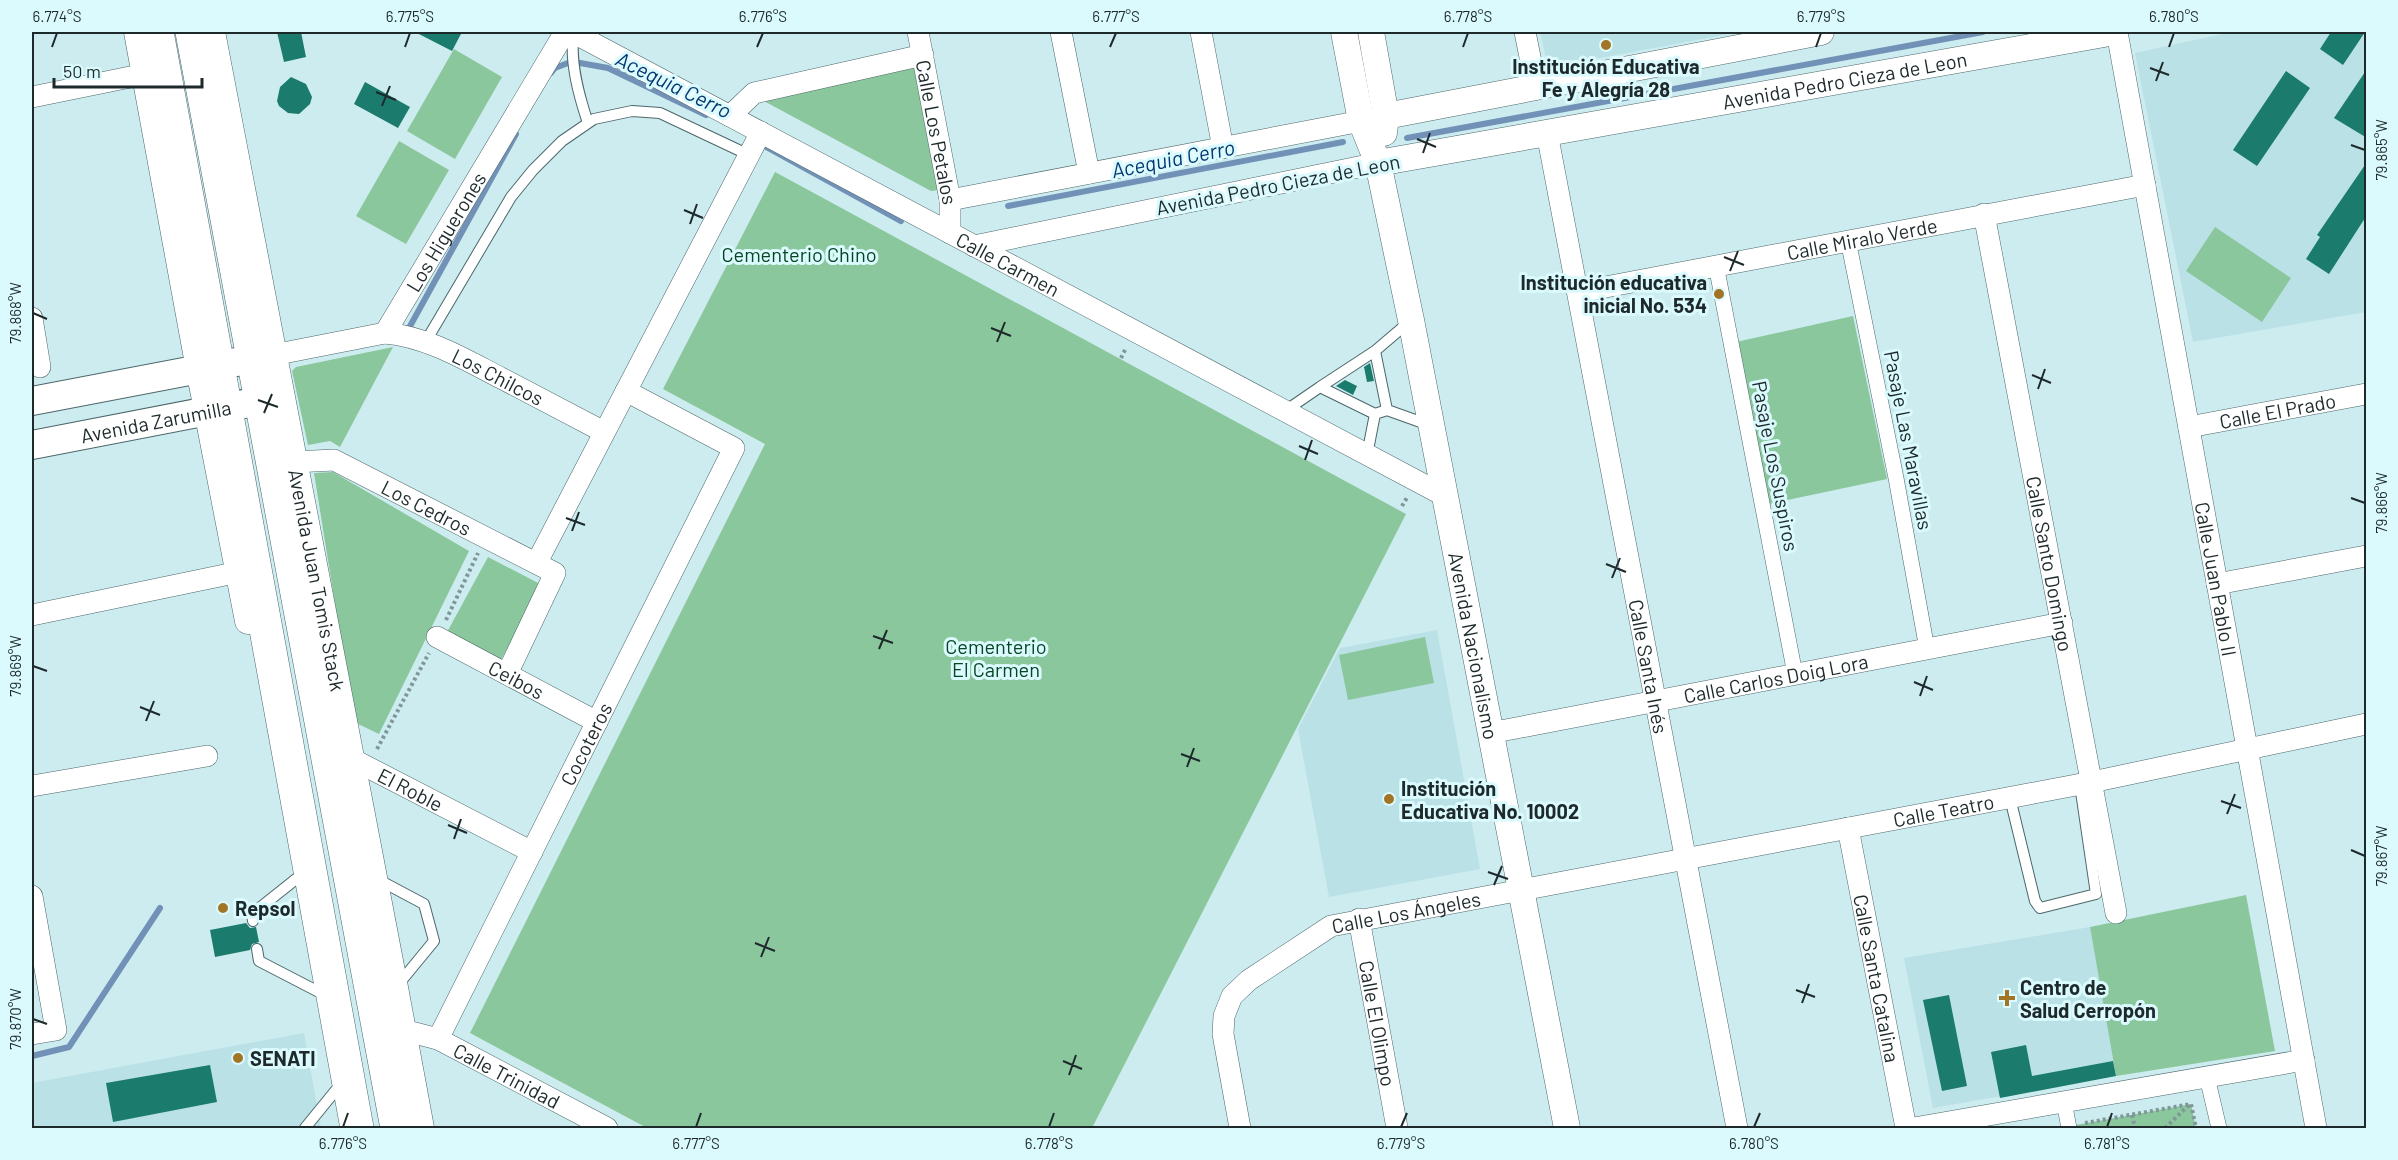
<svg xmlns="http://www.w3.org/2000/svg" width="2398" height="1160" font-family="Barlow,sans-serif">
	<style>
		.built { fill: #b9e1e6 }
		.green { fill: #8bc79c }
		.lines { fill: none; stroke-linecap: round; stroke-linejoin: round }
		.stream { stroke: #7191b7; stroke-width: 6 }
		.building { fill: #1b7b6c }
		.service-casing { stroke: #4c676a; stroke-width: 12 }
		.pedestrian-casing { stroke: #4c676a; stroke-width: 16 }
		.minor-casing { stroke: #4c676a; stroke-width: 22 }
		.tertiary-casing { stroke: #4c676a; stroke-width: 27 }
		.secondary-casing { stroke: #4c676a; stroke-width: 30 }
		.primary-casing { stroke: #4c676a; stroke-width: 34 }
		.path { stroke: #80979a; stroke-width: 4; stroke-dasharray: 3 3; stroke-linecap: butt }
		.service { stroke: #fff; stroke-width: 10 }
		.pedestrian { stroke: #fff; stroke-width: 15 }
		.minor { stroke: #fff; stroke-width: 21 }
		.tertiary { stroke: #fff; stroke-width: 26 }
		.secondary { stroke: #fff; stroke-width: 28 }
		.primary { stroke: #fff; stroke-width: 33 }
		.ticks { fill: none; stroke: #1d292b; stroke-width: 2 }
		.poi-dot { fill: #a27426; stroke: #dbfafd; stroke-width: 2 }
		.labels { text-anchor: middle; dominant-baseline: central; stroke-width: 6; stroke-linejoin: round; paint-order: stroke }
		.poi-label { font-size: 20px; font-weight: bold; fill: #1d292b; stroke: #dbfafd; text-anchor: start }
		.street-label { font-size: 20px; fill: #1d292b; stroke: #dbfafd }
		.park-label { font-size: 20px; fill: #064624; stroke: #dbfafd }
		.water-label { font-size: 21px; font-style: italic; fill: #053771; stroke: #dbfafd }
		.neatline { fill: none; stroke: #1d292b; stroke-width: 2 }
		.ticks-label { font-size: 15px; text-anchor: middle; fill: #1d292b }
	</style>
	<rect width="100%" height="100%" fill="#cdecf0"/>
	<!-- built -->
	<path class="built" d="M1540,32H1740L1562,65L1546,58Z
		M2232,32H2366V312L2193,342L2135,53Z
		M1437,630L1480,869L1329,897L1298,729L1340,648Z
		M2090,927L2116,1076L1933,1108L1904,958Z
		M304,1033L321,1128H32V1083Z"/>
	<!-- green -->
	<path class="green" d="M454,49L502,77L455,159L407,131Z
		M916,64L939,190L931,191L762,100Z
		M399,141L449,170L406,244L356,216Z
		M775,172L1406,514L1092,1128H647L470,1033L765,444L663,389Z
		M2215,227L2291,278L2262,322L2186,271Z
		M1853,316L1887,479L1769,504L1736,342Z
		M393,347L340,447L330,441L308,445L292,371L296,367Z
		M333,472L469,551L379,734L354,722L314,473Z
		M488,557L542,585L499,663L446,634Z
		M1425,637L1434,683L1348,700L1339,655Z
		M2246,895L2275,1051L2116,1076L2090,927Z
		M2191,1104L2196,1128H2077L2076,1125Z"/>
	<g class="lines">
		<!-- stream -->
		<path class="stream" d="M580,63L608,68L706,115
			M551,73L555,68L568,63
			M1407,138L1983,32
			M759,143L901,221
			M1008,206L1343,142
			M409,328L516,134
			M32,1056L69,1047L160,908"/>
	</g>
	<!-- building -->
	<path class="building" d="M277,32H301L306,57L284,62Z
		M415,32H462L452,51Z
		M2331,32H2365L2343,65L2320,49Z
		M2367,69V138L2334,118Z
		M2286,71L2310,88L2257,166L2233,150Z
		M291,77L306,84L312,97L310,104L299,114L288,113L279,106L277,101L280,87Z
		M365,82L410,107L398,128L354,104Z
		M2367,162V215L2329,274L2306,259L2320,237L2317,235Z
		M1370,363L1374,381L1367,382L1364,367Z
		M1345,380L1357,386L1353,395L1336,386Z
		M246,923L250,928L256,927L259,942L252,944L250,950L215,957L210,930Z
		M1949,995L1967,1086L1942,1091L1923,1000Z
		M2026,1045L2032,1076L2113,1061L2116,1076L2000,1098L1991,1052Z
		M210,1065L217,1102L113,1122L106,1083Z"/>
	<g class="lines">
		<!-- service casing -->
		<g class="service-casing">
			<path id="service" d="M574,32C569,61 579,96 588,123
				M426,341L511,197L533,170L562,141L594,119L632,111L660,113L749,155
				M1320,387L1375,351
				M1387,410L1375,351L1409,322
				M1285,411L1320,387L1375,414
				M1367,455L1375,414L1387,410L1429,425
				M2010,798L2035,901L2040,908L2096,894L2080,785
				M377,879L424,904L434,941L397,986
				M253,921L252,914L296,879
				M257,949L259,961L317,991
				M305,1128L336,1090"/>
		</g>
		<!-- pedestrian casing -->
		<g class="pedestrian-casing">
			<path id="pedestrian" d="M1848,240L1896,478L1927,649
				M1716,265L1795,674
				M2207,1077L2219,1128
				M2064,1102L2069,1128"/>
		</g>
		<!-- minor casing -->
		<g class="minor-casing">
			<g id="minor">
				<path id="s1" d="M572,32L1445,496"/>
				<path id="s2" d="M918,32L950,200V233"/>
				<path d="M1061,32L1089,173"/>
				<path d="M1201,32L1223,148"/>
				<path d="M1525,32L1536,87"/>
				<path id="s3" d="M2117,32L2316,1128"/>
				<path d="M32,97L145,74"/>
				<path d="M730,116L754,93L923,55"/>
				<path id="s4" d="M1547,133L1737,1128"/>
				<path d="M950,200L1377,118"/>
				<path id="s5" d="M1984,214L2116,913"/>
				<path d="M974,246L1378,163"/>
				<path id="s6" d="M1579,292L2145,185"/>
				<path d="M32,318L40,367"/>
				<path id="s7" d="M385,333L565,32"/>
				<path id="s8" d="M273,355L385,333C428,337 464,359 501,378C536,396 570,414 604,432"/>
				<path id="s9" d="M2189,427L2366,394"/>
				<path id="s10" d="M294,462L334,460L555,573L507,674"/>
				<path d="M537,562L761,132"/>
				<path d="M2217,584L2366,556"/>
				<path d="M32,615L239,572"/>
				<path id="s11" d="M437,637L597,722"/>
				<path id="s12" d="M1490,733L2062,623"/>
				<path id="s13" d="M352,759L532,852"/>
				<path d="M32,786L207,756"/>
				<path id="s14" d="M1848,828L1906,1128"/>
				<path d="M32,896L56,1030L32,1034"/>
				<path id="s15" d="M1359,919L1397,1128"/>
				<path id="s16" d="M403,1030L438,1039L607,1128"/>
				<path id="s17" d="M438,1039L734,448L626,391"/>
				<path id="s18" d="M1240,1128L1223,1034L1224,1016L1232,996L1249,980L1331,926L2092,782L2366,724"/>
				<path d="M1914,1128L2304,1060"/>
			</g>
		</g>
		<!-- tertiary casing -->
		<g class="tertiary-casing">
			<g id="tertiary">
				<path d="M137,32L199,369L248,621"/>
				<path id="s19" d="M212,32C281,397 354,762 421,1128"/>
				<path id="s20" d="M1344,32L1361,121L1378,163L1411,320L1567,1128"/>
				<path d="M1371,32L1386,116L1384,133"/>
				<path d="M1386,116L1821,32"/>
				<path id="s21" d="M1378,163L2115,32"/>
			</g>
		</g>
		<!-- secondary casing -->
		<g class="secondary-casing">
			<g id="secondary">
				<path d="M32,401L273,355"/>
				<path id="s22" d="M32,445L280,397"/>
			</g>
		</g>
		<!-- primary casing -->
		<g class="primary-casing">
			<path id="primary" d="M157,32L357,1128
				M192,32L397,1128"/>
		</g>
		<!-- path -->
		<path class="path" d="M1121,358L1126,348
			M1402,506L1408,496
			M446,620L478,553
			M377,749L429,653
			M2132,1115L2135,1128
			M2085,1123L2191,1104L2196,1128
			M2165,1128L2190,1104"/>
		<!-- service -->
		<use href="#service" class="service"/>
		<!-- pedestrian -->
		<use href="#pedestrian" class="pedestrian"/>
		<!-- minor -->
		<use href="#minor" class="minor"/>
		<!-- tertiary -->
		<use href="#tertiary" class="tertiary"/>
		<!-- secondary -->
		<use href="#secondary" class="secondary"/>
		<!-- primary -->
		<use href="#primary" class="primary"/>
	</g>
	<!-- ticks -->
	<path class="ticks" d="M52,47L57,33M405,47L410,33M757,47L763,33M1110,47L1116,33M1463,47L1468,33M1816,47L1821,33M2169,47L2174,33M2150,68L2169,75M2156,81L2163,62M376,92L396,100M382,106L390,86M1417,139L1436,147M2351,145L2365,150M1423,153L1430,133M684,210L703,218M690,224L697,204M1724,257L1744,265M1730,271L1738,251M33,313L47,319M991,328L1011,336M997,342L1005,322M2032,375L2051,383M2038,389L2045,369M258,400L278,407M264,413L272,394M1299,446L1318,454M1305,460L1312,440M2351,498L2365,503M566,518L585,525M572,531L579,512M1606,564L1626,572M1612,578L1620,558M873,636L893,643M879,649L887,630M33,666L47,671M1914,682L1933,690M1920,696L1927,676M140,707L160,715M146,721L154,701M1181,754L1200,761M1187,767L1194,748M2221,801L2241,808M2227,814L2235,794M448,825L467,833M454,839L461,819M2351,850L2365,856M1488,872L1508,879M1494,885L1502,866M755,943L775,951M761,957L769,937M1796,990L1815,997M1802,1003L1809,984M33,1019L47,1024M1063,1061L1082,1069M1069,1075L1076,1055M343,1127L348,1113M696,1127L701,1113M1049,1127L1054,1113M1401,1127L1407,1113M1754,1127L1760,1113M2107,1127L2112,1113"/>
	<!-- markers -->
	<g class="poi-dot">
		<circle cx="1606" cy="45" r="6"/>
		<circle cx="1719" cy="294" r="6"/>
		<circle cx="1389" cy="799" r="6"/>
		<circle cx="223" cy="908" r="6"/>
		<path d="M2004 989h6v6h6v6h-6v6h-6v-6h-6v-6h6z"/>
		<circle cx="238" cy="1058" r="6"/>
	</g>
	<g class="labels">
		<!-- poi labels -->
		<g class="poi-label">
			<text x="1606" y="66" text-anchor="middle">Institución Educativa<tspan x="1606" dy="23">Fe y Alegría 28</tspan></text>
			<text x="1707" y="282" text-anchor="end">Institución educativa<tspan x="1707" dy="23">inicial No. 534</tspan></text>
			<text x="1401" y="788">Institución<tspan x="1401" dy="23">Educativa No. 10002</tspan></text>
			<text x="235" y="908">Repsol</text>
			<text x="2020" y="987">Centro de<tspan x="2020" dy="23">Salud Cerropón</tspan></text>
			<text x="250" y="1058">SENATI</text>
		</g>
		<!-- street labels -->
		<g class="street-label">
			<text stroke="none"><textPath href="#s21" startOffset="474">Avenida Pedro Cieza de Leon</textPath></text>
			<text stroke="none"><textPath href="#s2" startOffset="102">Calle Los Petalos</textPath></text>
			<text transform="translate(1278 184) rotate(-11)">Avenida Pedro Cieza de Leon</text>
			<text stroke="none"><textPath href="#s7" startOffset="118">Los Higuerones</textPath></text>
			<text stroke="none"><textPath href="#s6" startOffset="288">Calle Miralo Verde</textPath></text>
			<text stroke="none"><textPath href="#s1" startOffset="494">Calle Carmen</textPath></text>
			<text stroke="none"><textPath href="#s8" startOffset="236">Los Chilcos</textPath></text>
			<text stroke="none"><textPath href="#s9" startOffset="90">Calle El Prado</textPath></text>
			<text stroke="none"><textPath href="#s22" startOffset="126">Avenida Zarumilla</textPath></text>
			<text transform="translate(1909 440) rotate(79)">Pasaje Las Maravillas</text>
			<text transform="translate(1776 466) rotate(79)">Pasaje Los Suspiros</text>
			<text stroke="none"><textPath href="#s10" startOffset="144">Los Cedros</textPath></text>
			<text stroke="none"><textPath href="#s5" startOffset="356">Calle Santo Domingo</textPath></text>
			<text stroke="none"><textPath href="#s19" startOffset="558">Avenida Juan Tomis Stack</textPath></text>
			<text stroke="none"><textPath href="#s3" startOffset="556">Calle Juan Pablo II</textPath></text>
			<text stroke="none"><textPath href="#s20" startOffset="628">Avenida Nacionalismo</textPath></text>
			<text stroke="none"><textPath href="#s4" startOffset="543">Calle Santa Inés</textPath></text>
			<text stroke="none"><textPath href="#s12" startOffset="291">Calle Carlos Doig Lora</textPath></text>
			<text stroke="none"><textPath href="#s11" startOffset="90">Ceibos</textPath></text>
			<text stroke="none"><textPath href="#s17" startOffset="330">Cocoteros</textPath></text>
			<text stroke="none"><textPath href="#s13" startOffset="66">El Roble</textPath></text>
			<text stroke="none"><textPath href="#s18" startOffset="880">Calle Teatro</textPath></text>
			<text stroke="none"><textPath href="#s18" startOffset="333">Calle Los Ángeles</textPath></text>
			<text stroke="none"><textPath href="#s14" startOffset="153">Calle Santa Catalina</textPath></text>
			<text stroke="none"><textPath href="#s15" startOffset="106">Calle El Olimpo</textPath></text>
			<text stroke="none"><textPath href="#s16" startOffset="114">Calle Trinidad</textPath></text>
		</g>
		<!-- park labels -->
		<g class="park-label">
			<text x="799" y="254">Cementerio Chino</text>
			<text x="996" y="646">Cementerio<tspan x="996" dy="23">El Carmen</tspan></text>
		</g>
		<!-- water labels -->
		<g class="water-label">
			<text transform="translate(674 84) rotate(26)">Acequia Cerro</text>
			<text transform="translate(1173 158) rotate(-11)">Acequia Cerro</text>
		</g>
	</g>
	<!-- border -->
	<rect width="2398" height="1160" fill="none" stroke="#dbfafd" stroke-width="66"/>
	<!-- scale -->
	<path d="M54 78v9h148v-9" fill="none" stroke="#1d292b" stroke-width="3"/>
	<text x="63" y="78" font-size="18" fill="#1d292b" stroke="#dbfafd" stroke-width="4.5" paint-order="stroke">50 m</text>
	<rect x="33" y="33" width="2332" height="1094" class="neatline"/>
	<g class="ticks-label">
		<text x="57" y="22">6.774°S</text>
		<text x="410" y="22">6.775°S</text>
		<text x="763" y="22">6.776°S</text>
		<text x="1116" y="22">6.777°S</text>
		<text x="1468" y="22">6.778°S</text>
		<text x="1821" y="22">6.779°S</text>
		<text x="2174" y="22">6.780°S</text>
		<text transform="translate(2382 150) rotate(-90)" y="5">79.865°W</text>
		<text transform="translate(16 313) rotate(-90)" y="5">79.868°W</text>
		<text transform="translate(2382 503) rotate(-90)" y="5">79.866°W</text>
		<text transform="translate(16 666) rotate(-90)" y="5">79.869°W</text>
		<text transform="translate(2382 856) rotate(-90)" y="5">79.867°W</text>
		<text transform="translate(16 1019) rotate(-90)" y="5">79.870°W</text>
		<text x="343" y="1149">6.776°S</text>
		<text x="696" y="1149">6.777°S</text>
		<text x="1049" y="1149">6.778°S</text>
		<text x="1401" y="1149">6.779°S</text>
		<text x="1754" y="1149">6.780°S</text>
		<text x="2107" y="1149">6.781°S</text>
	</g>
</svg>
